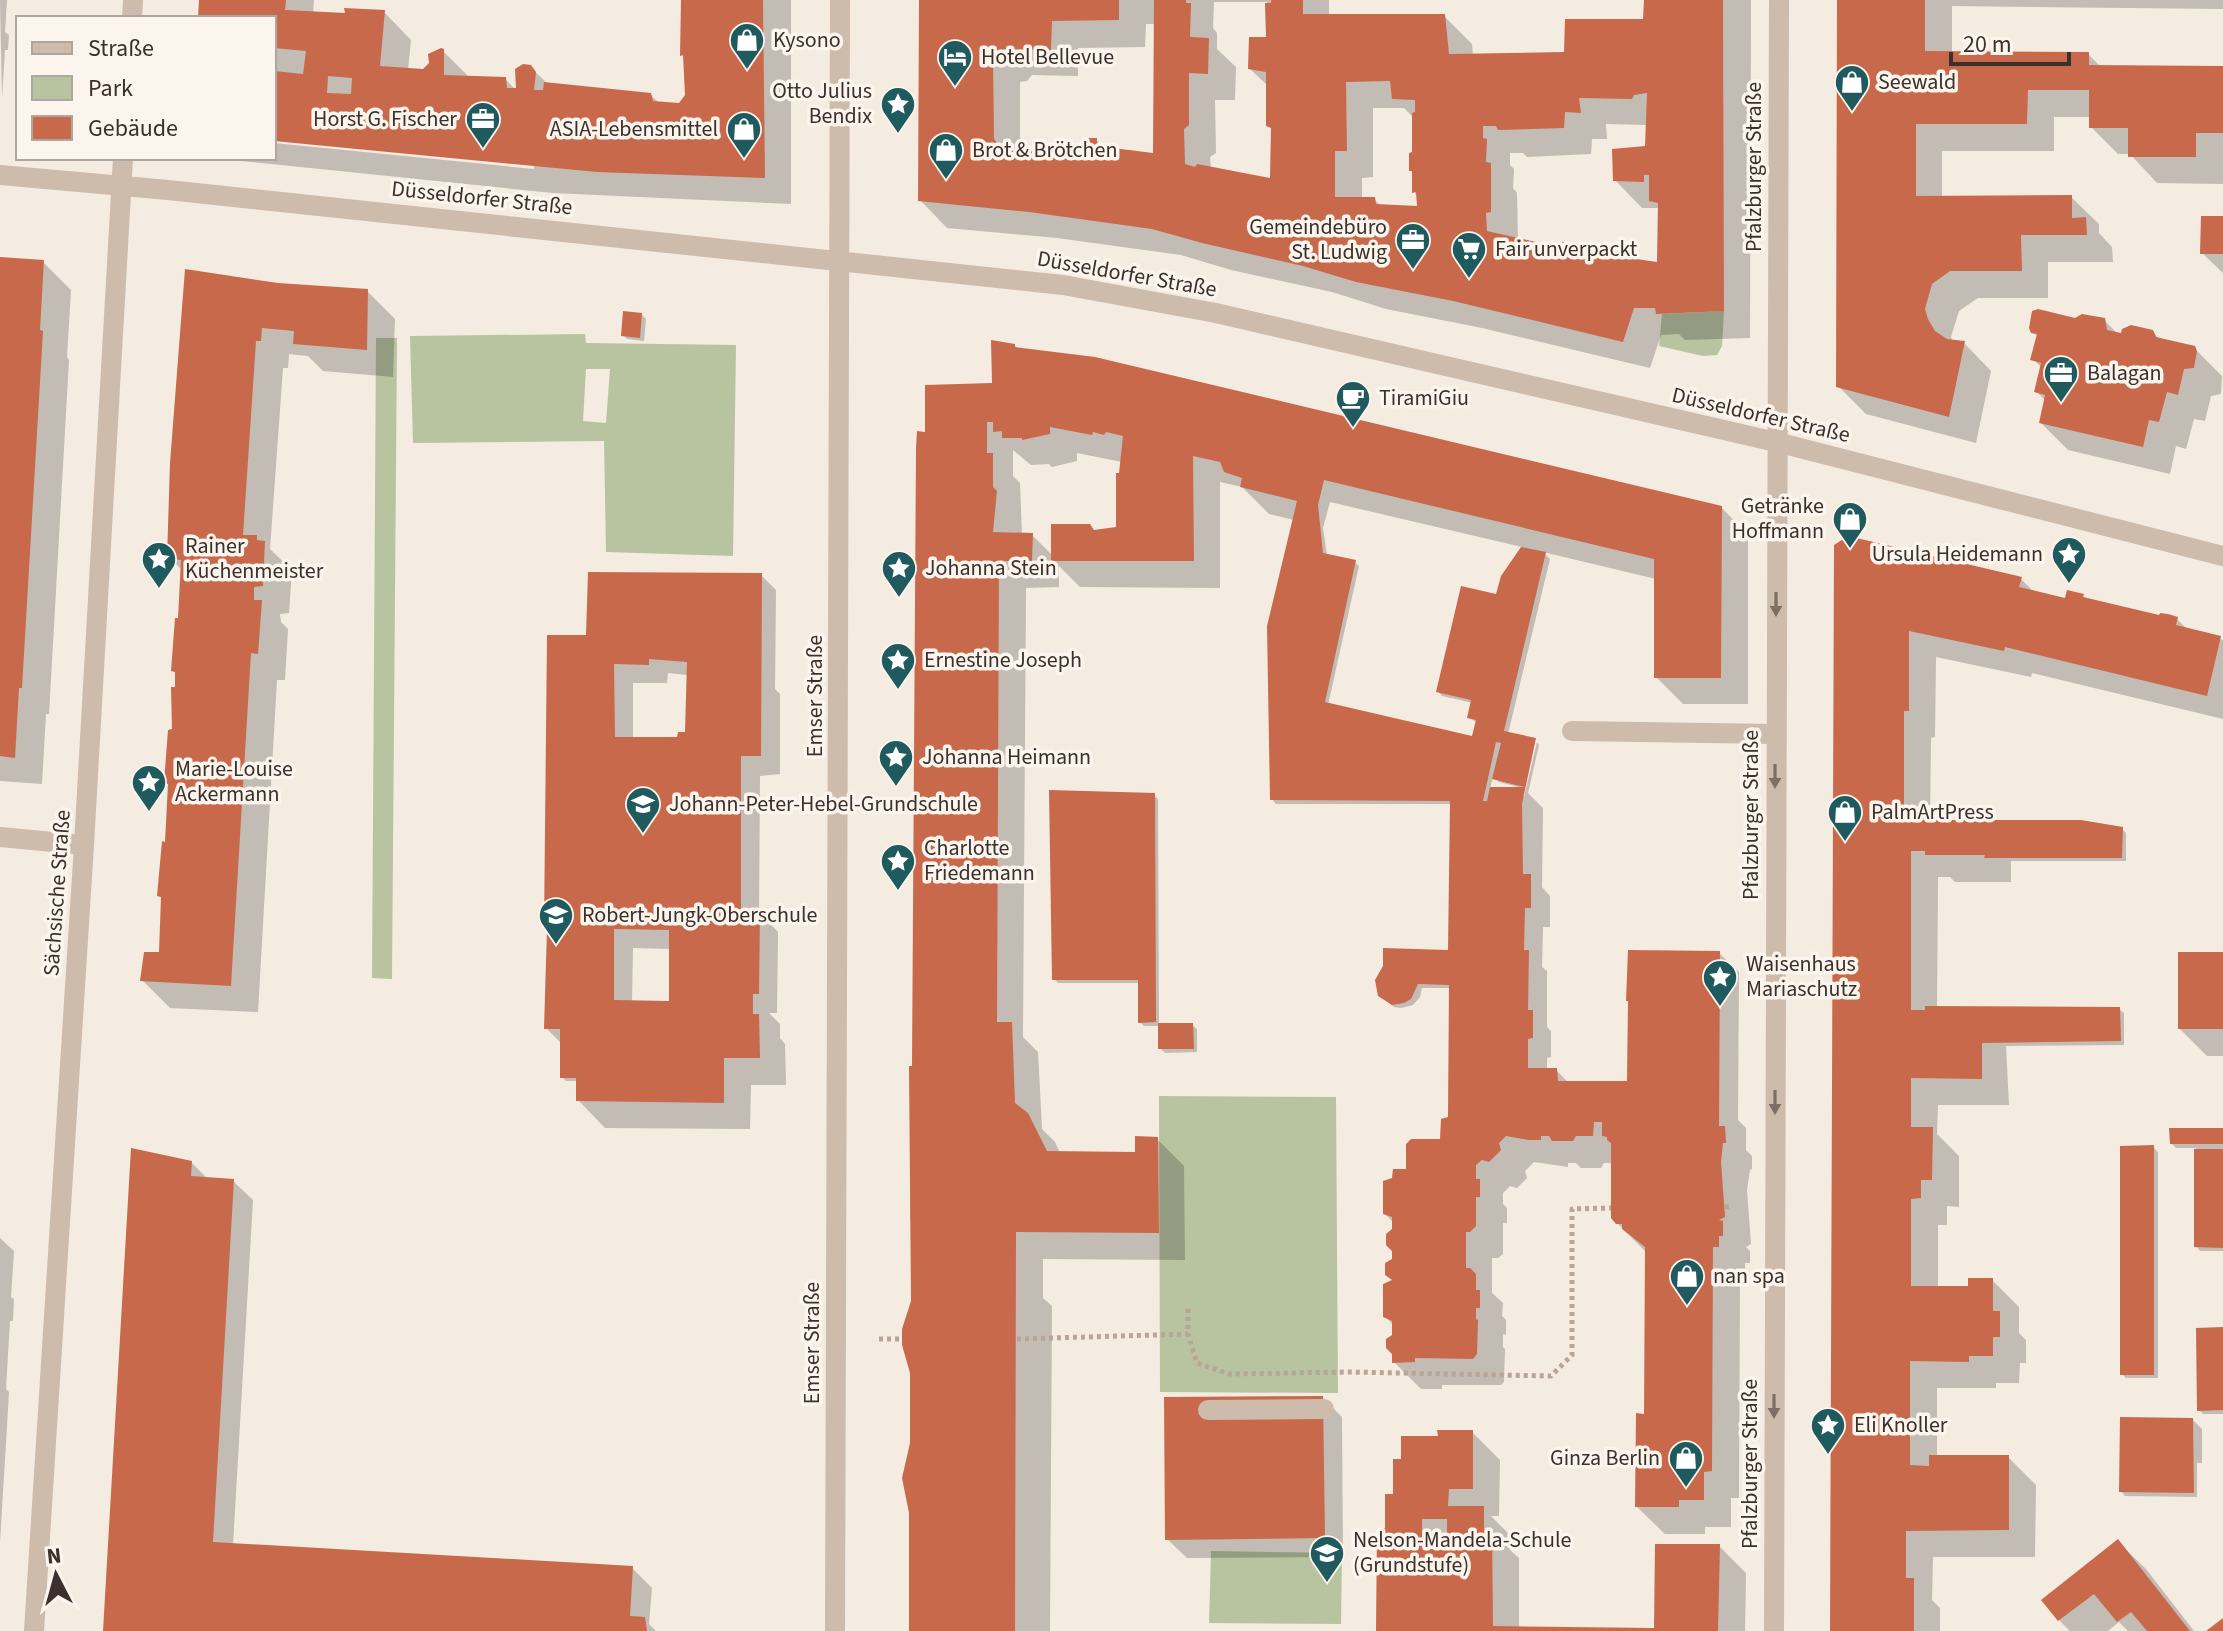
<svg xmlns="http://www.w3.org/2000/svg" width="2223" height="1631" font-family="'Source Sans 3',sans-serif">
	<style>
		.green { fill: #b8c4a0; fill-rule: evenodd }
		.shadow { fill: #0003; fill-rule: evenodd }
		.building { fill: #c8694b; fill-rule: evenodd }
		.lines { fill: none; stroke-linecap: round; stroke-linejoin: round }
		.path { stroke: #b9a596; stroke-width: 5; stroke-dasharray: 4 4; stroke-linecap: butt }
		.minor { stroke: #cdbbac; stroke-width: 20 }
		.oneway { fill: #7d6f65 }
		.labels { text-anchor: middle; dominant-baseline: central; stroke-width: 7; stroke-linejoin: round; paint-order: stroke }
		.poi-label { font-size: 22px; fill: #3b302b; stroke: #fbf5ee; text-anchor: start }
		.street-label { font-size: 22px; fill: #3b302b; stroke: #fbf5ee }
	</style>
	<rect width="100%" height="100%" fill="#f4ebe1"/>
	<!-- green -->
	<path class="green" d="M1724,311L1722,346L1717,355L1703,356L1659,346L1662,314Z
		M585,334L586,343L736,345L733,556L606,552L604,441L413,443L410,336ZM586,369H610L606,423L583,421Z
		M376,338H397L392,979L372,978Z
		M1159,1096L1336,1097L1338,1393L1160,1392Z
		M1211,1551L1342,1553L1341,1624L1209,1623Z"/>
	<!-- shadow -->
	<path class="shadow" d="M0,0H7L5,32L9,35L8,50H5L2,99Z
		M201,0H314L313,13L347,15L384,12L411,40L408,70L424,71L443,51L470,78L505,79L518,92L530,67L548,84L650,94L659,103L680,105L687,96L686,58L682,55L683,0H791V204L553,193L222,159L220,158H274V143L534,169V165L274,139V18H200Z
		M920,0H1329V16H1444L1472,44L1473,56L1566,54L1645,21L1646,0H1751L1750,338L1685,340L1679,334L1661,335L1650,368L1482,328L1386,309L1332,292L1231,270L1181,255L1057,238L947,228L920,200ZM1214,2H1267L1268,39L1250,69L1268,86V125L1273,131L1272,180L1211,168L1210,157L1216,153L1215,100H1235L1236,67L1217,49V33L1213,28ZM1146,24H1156L1155,155L1106,149L1096,140L1087,148L1035,152L1020,151V82L1027,81L1032,75L1078,76V48L1145,47ZM1373,108H1404L1414,118V154L1411,170L1414,173V192L1418,196L1419,208L1381,206L1374,199H1362V178L1373,177ZM1606,124L1648,125L1647,148L1615,180L1642,208H1660L1659,265L1518,240L1517,193L1513,188L1514,169L1510,165V153H1523L1527,157L1591,154L1592,139H1607Z
		M1839,0H2223V9L1952,6V53L2088,54L2101,67L2223,68V184L2157,183L2130,154H2118L2091,127V117H2054V151H1942V198L2071,197L2099,224V233L2112,247L2113,262H2048V298H1978L1959,311L1951,337L1953,342L1964,343L1991,371L1976,443L1866,414L1838,386Z
		M2223,218V273L2202,253Z
		M0,259L43,262L71,290L67,357L69,360L49,714H46L42,784L0,781Z
		M278,285L367,291L395,319L393,377L323,371L308,356L289,354L288,368H283L270,549L292,570L289,613L280,614L281,622L288,629L285,680H277L258,1012L170,1008L142,980L161,954L183,571L169,557Z
		M642,315L646,319L644,341L627,339L623,335Z
		M2076,320H2104L2119,335L2152,331L2160,340L2194,348L2222,376L2221,394L2211,396L2205,421L2194,419L2186,449L2176,446L2170,474L2068,450L2041,423L2046,401L2036,391L2042,368L2033,359L2038,337L2033,332Z
		M1015,346L1018,349L1721,507L1748,535V704H1683L1656,677V579L1543,552L1550,559L1508,734L1533,740L1520,796L1524,797L1537,742L1539,745L1528,793L1543,808L1542,887L1550,896V927H1543L1542,967L1547,971V1027L1551,1031V1057L1547,1058V1070H1556L1569,1083H1629L1719,953L1739,972L1738,1120L1746,1128V1150L1752,1156V1169L1750,1170L1747,1190L1751,1244L1746,1247L1750,1251V1263H1745V1273H1740L1739,1498H1731V1527H1705V1534H1665L1637,1507L1646,1416L1645,1251L1617,1223L1613,1163H1604L1601,1168H1581L1576,1163H1568V1167L1534,1162L1525,1171L1527,1178L1517,1188L1510,1186L1503,1193V1204L1507,1208V1223H1503V1254L1498,1258H1492V1293L1503,1303L1502,1316L1506,1320V1335L1503,1334V1347L1505,1349L1504,1382L1501,1385H1442V1389H1421L1394,1362V1326L1385,1316L1395,1282L1394,1223L1385,1214L1408,1171L1442,1141L1450,1118L1451,988H1422L1420,997L1413,1005L1401,1008L1394,1007L1385,1000L1451,956L1452,804H1276L1272,799L1294,520L1269,514L1242,487L1220,482V588L1080,587L1059,566V587L1026,588L1023,1037L1038,1052L1042,1129L1055,1142L1060,1153L1137,1154L1157,1139L1184,1166L1185,1260L1043,1259V1298L1052,1306L1050,1631H911L913,1223L910,1220L911,1068L914,1069L927,434L995,385ZM1013,450L1031,465L1049,464L1052,467L1077,461V453L1122,462L1118,528L1096,532L1053,556L1032,535H1022L1020,483L1013,476ZM1330,502L1522,547L1498,597L1438,691L1442,696L1473,703L1469,717L1477,723L1474,738L1328,705L1359,566L1355,562L1327,555L1323,528ZM1493,777L1499,782L1518,787L1490,789Z
		M1836,546L2021,579L2035,593L2067,600L2083,596L2088,601L2177,619L2188,630L2223,640V719L2032,673L2031,677L1936,657L1935,737L1931,738L1930,822L2122,829L2126,833V861H2011V882H1955L1950,877H1938L1937,1008L2119,1009L2124,1013V1045L2006,1046L2009,1105H1938L1937,1134L1959,1156V1207L1947,1206V1225H1938V1288H1970L1992,1280L2019,1307V1333L2026,1340V1363H2020L2019,1383H1996V1388H1937V1457H2008L2036,1485L2035,1557H1933L1932,1600L1940,1608V1631H1832Z
		M761,575L776,590L775,689L780,694V774L760,776L759,912L778,932L777,1013H769L780,1024V1038L785,1044L786,1085H751L750,1129L605,1128L578,1100V1081H566L562,1077V1044L546,1028L588,637ZM668,673L687,675V734L679,739H633V683H667ZM633,948L671,949V1003L632,1002Z
		M1154,795L1158,799L1159,1025H1192L1197,1029V1052L1165,1053L1160,1048V1026H1144L1140,1022V983H1058L1054,979Z
		M2223,954V1056H2207L2180,1029Z
		M2223,1130V1251H2200L2196,1246V1148H2176L2172,1144Z
		M2153,1147L2158,1152V1378H2126L2122,1374Z
		M191,1162L208,1179L233,1181L253,1200L233,1545L632,1568L652,1588L649,1624L656,1631H105Z
		M0,1238L14,1251L11,1297L14,1299L13,1321H10L6,1389L9,1392L0,1543Z
		M2223,1329V1414H2203L2199,1410Z
		M1323,1398L1342,1417L1343,1557L1187,1558L1167,1539Z
		M2193,1420L2202,1429V1463H2197V1497L2125,1496L2121,1491Z
		M1472,1432L1500,1460L1499,1516H1491L1510,1535V1550L1519,1558V1628L1656,1630L1719,1546L1746,1573L1745,1631H1377L1387,1530L1403,1461L1440,1438Z
		M2118,1542L2146,1569L2194,1631H2128L2119,1622L2108,1631H2070L2059,1620L2044,1600Z"/>
	<!-- building -->
	<path class="building" d="M199,0H286L285,10L345,13L344,8L385,10L380,66L423,69L429,63L428,54L441,48L444,49V75L506,77L507,88H516L515,69L523,64L531,65L536,72L534,90H543L544,82L651,93L653,101L679,103L685,95L683,55L680,56L681,0H763L765,178L597,172L274,141V71L303,74L306,51L274,48V18H198ZM328,76L352,78L351,94L327,93Z
		M919,0H1119V20L1052,21L1051,50L1004,49L1000,54L993,55L994,139L1000,147L1033,150L1034,142L1085,146L1086,138H1097V146L1153,153L1154,0H1186V3H1191L1190,37L1209,38L1208,74L1189,73V125L1184,129L1185,164L1195,167L1197,164L1270,178L1271,128L1266,126V72L1248,69L1249,37H1266L1265,3H1271V0H1303V14H1445L1449,54L1564,52L1565,19H1643L1644,0H1723L1724,311L1656,314L1655,308H1634L1623,342L1453,301L1356,282L1303,266L1202,243L1152,229L1029,212L918,201ZM1390,81L1392,99L1415,100V112L1412,113V152L1409,153V171H1412V193L1416,192L1417,206L1376,204L1375,197H1335V151H1347L1346,82ZM1647,93L1645,146L1612,149L1613,181L1644,182V175H1649V201L1658,203L1657,262L1623,257L1573,242H1550L1549,245L1487,231L1486,213L1491,212V163L1486,162L1487,139L1483,138V126H1496L1498,130L1564,128L1565,112L1581,113L1579,98L1632,99L1634,95Z
		M1837,0H1925V51L2089,52V65L2223,66V133H2196V157H2128V128H2089V90H2028L2027,124H1916V196L2072,195V218L2086,217L2087,235H2021L2022,271H1950L1932,284L1925,309L1928,319L1935,331L1947,339L1965,341L1949,417L1836,387Z
		M2201,216H2223V254H2200Z
		M0,257L44,260L40,330L43,331L22,688H19L15,758L0,756Z
		M185,269L278,283L368,289L367,350L293,344L294,331L262,328L261,341H256L243,535H257V540L265,541L263,586L254,587V600H262L258,654L251,653L231,986L140,981L144,952H159L161,897L157,896L162,841L165,842L168,784L164,783L168,730L172,729L171,687H175V672L171,671L175,618H178L181,560L167,558L170,463Z
		M2038,309L2075,318L2082,314L2105,318L2107,330L2121,333L2122,329L2131,325L2153,330L2156,337L2195,346L2197,351L2194,368L2184,369L2178,395L2167,392L2159,422L2149,420L2143,447L2039,423L2045,395L2034,392L2041,363L2030,360L2037,334L2031,333L2029,328L2032,311Z
		M623,311L642,313L640,338L621,336Z
		M991,340L1015,344V347L1095,357L1722,506L1721,678H1654V559L1324,480L1318,505L1323,553L1356,560L1325,702L1472,736L1476,720L1467,718L1471,700L1436,692L1461,586L1496,594L1501,576L1521,547L1546,552L1504,731L1536,738L1522,804L1523,874H1531V908H1525L1524,950H1529L1528,1010H1533V1038L1528,1039V1068H1557L1558,1081H1627L1628,1001H1626L1628,950L1720,951L1719,1126H1725L1726,1143H1723L1721,1162L1725,1217L1719,1220L1723,1221V1236H1719V1247H1713L1712,1471L1704,1472V1500H1679V1507H1635L1636,1413L1644,1414L1645,1247L1622,1229V1224H1616L1611,1218V1143L1607,1140V1137L1602,1136V1122H1594L1593,1136H1576L1573,1141H1552L1549,1136H1541V1140H1529L1506,1136L1499,1143L1501,1150L1489,1162L1482,1160L1476,1165V1179H1480V1197H1476V1226L1470,1232H1466V1268H1470L1476,1274V1290H1480V1308H1476V1319L1478,1320L1477,1354L1473,1359L1415,1358V1362L1392,1363V1354L1386,1348V1339L1392,1335V1321L1383,1317V1284L1392,1280L1385,1275V1263L1392,1259V1251L1386,1245V1234L1392,1229V1217L1383,1214V1181L1392,1178L1393,1169H1406V1144L1411,1139H1440L1441,1119L1448,1117L1449,985L1418,984L1411,999L1404,1003L1392,1005L1378,996L1375,980L1383,966V948L1448,950L1450,801L1270,800L1267,626L1297,501L1240,487L1242,478L1224,472L1220,462L1193,456L1194,561H1051V524H1090L1094,530L1116,527V473H1119L1123,436L1106,432L1104,435L1093,432L1092,435L1050,427V434L1022,440V438H1002V431L993,432V422H987V453H993V487L997,491L993,532L1033,533L1032,561H999L997,1022H1012L1015,1103L1028,1113L1047,1151L1135,1152V1136L1158,1137L1159,1233L1016,1232L1015,1631H909V1513L902,1478L910,1443V1373L902,1345V1329L911,1301L909,1066H912L916,448L917,431L925,432V385L992,383ZM1496,742L1501,743L1492,779L1524,787H1490L1487,801H1483Z
		M1848,536L2022,577L2019,587L2065,598L2067,590L2084,594L2083,597L2159,615L2160,613L2168,614L2178,617L2176,625L2221,636L2207,696L2005,647L2004,651L1909,631V711H1904V820H2081L2123,827L2122,858H1984L1985,855H1925V851H1911V1010H1925V1006L2120,1007L2121,1041L1982,1043V1079L1911,1078V1127H1933L1932,1180H1921V1198L1911,1199V1286H1968V1278H1993V1311H2000V1337H1993V1356H1969V1362L1910,1361V1465L1929,1466V1455H2009V1530L1906,1531V1578H1914V1631H1830L1834,545Z
		M588,572L762,573L761,756H741V911L760,910L759,994H753V1014H759L760,1058H724V1103L576,1101V1078H560V1029H544L547,929L544,928L547,635H586ZM649,659L687,662L685,732H678L677,737H615L614,664L649,665ZM614,929L669,930V1001L614,1000Z
		M1049,790L1155,793L1156,1022L1138,1023V980H1052Z
		M2178,952H2223V1029H2178Z
		M1158,1023H1193L1194,1049H1158Z
		M2169,1128H2223V1144H2170Z
		M2154,1145V1375H2120V1146Z
		M131,1148L192,1161L191,1176L234,1179L213,1542L633,1566L630,1616L645,1617L647,1631H103Z
		M2194,1149H2223V1248L2194,1247Z
		M2223,1327V1410L2197,1411L2196,1328Z
		M1323,1396L1325,1538L1165,1540L1164,1397Z
		M2120,1417L2193,1418L2194,1493L2119,1492Z
		M1437,1430H1473V1489H1449L1448,1506H1484V1529H1492L1493,1626L1654,1628L1655,1544H1720L1718,1631H1376L1377,1529L1385,1528V1494H1393V1459H1401V1436H1438ZM1422,1519H1447V1534L1442,1535V1542H1425L1424,1537L1422,1538Z
		M2118,1539L2190,1631H2147L2131,1612L2117,1622L2094,1594L2058,1621L2041,1600Z
		M2223,1618V1631H2206Z"/>
	<g class="lines">
		<!-- path -->
		<path class="path" d="M1725,1207L1731,1206
			M1188,1309V1334L1197,1363L1229,1374L1349,1372L1551,1376L1572,1355V1209L1611,1208
			M879,1339H902
			M1017,1339L1188,1334"/>
		<!-- minor -->
		<path class="minor" d="M132,18L133,0
			M0,175L168,190L1063,285L1216,313L1776,442L2223,556
			M1572,731L1775,734
			M0,837L84,845
			M1208,1410L1324,1409
			M34,1631L84,845L123,158
			M835,1631L840,0
			M1774,1631L1779,0"/>
	</g>
	<!-- one-way arrows -->
	<defs><path id="oneway-solid" d="M-6-.8H1V-3.2L6.5 0L1 3.2V.8H-6Z" transform="scale(2)"/></defs>
	<g class="oneway">
		<use href="#oneway-solid" transform="translate(1776 604) rotate(90)"/>
		<use href="#oneway-solid" transform="translate(1775 776) rotate(90)"/>
		<use href="#oneway-solid" transform="translate(1775 1102) rotate(90)"/>
		<use href="#oneway-solid" transform="translate(1774 1406) rotate(90)"/>
	</g>
	<!-- icons -->
	<defs>
		<g id="shop-pin" transform="scale(1.8)"><path d="M0 17L-7.5 6A9.5 9.5 0 1 1 7.5 6Z" fill="#1f5a5e" stroke="#fbf5ee"/><path d="M-5-2.5h2.3a2.7 3.5 0 0 1 5.4 0H5L5.5 6h-11ZM-1.5-2.5h3a1.5 2.3 0 0 0-3 0Z" fill="#fff"/></g>
		<g id="hotel-pin" transform="scale(1.8)"><path d="M0 17L-7.5 6A9.5 9.5 0 1 1 7.5 6Z" fill="#1f5a5e" stroke="#fbf5ee"/><path d="M-6-4.5h1.5V1H6V5H4.5V3h-9V5H-6ZM-4 0a1.8 1.8 0 1 1 3.6 0ZM.5 0V-2.5h3Q6-2.5 6 0Z" fill="#fff"/></g>
		<g id="sight-pin" transform="scale(1.8)"><path d="M0 17L-7.5 6A9.5 9.5 0 1 1 7.5 6Z" fill="#1f5a5e" stroke="#fbf5ee"/><path d="M0-6L1.8-2.2L6-1.7L2.9 1.2L3.7 5.4L0 3.3L-3.7 5.4L-2.9 1.2L-6-1.7L-1.8-2.2Z" fill="#fff"/></g>
		<g id="office-pin" transform="scale(1.8)"><path d="M0 17L-7.5 6A9.5 9.5 0 1 1 7.5 6Z" fill="#1f5a5e" stroke="#fbf5ee"/><path d="M-6-3h4V-5.5h4V-3h4V5H-6ZM-1-4.5V-3h2v-1.5ZM-6 0V1H6V0Z" fill="#fff"/></g>
		<g id="supermarket-pin" transform="scale(1.8)"><path d="M0 17L-7.5 6A9.5 9.5 0 1 1 7.5 6Z" fill="#1f5a5e" stroke="#fbf5ee"/><path d="M-6-5.5h2.5l.6 2H6L4.5 2H-2.5L-4.4-4H-6ZM-1.5 3.2a1.3 1.3 0 1 0 .1 0ZM3 3.2a1.3 1.3 0 1 0 .1 0Z" fill="#fff"/></g>
		<g id="cafe-pin" transform="scale(1.8)"><path d="M0 17L-7.5 6A9.5 9.5 0 1 1 7.5 6Z" fill="#1f5a5e" stroke="#fbf5ee"/><path d="M-5.5-4.5H6V0H3Q3 3.5 0 3.5H-2.5Q-5.5 3.5-5.5 0ZM3-3.2v2h1.7v-2ZM-6 4.5H4V6H-6Z" fill="#fff"/></g>
		<g id="school-pin" transform="scale(1.8)"><path d="M0 17L-7.5 6A9.5 9.5 0 1 1 7.5 6Z" fill="#1f5a5e" stroke="#fbf5ee"/><path d="M0-5L7-2L0 1L-7-2ZM-4 1L0 2.5L4 1V4Q0 6-4 4Z" fill="#fff"/></g>
	</defs>
	<g fill-rule="evenodd">
		<use href="#shop-pin" x="747" y="40"/>
		<use href="#hotel-pin" x="955" y="57"/>
		<use href="#shop-pin" x="1852" y="82"/>
		<use href="#sight-pin" x="898" y="104"/>
		<use href="#office-pin" x="483" y="119"/>
		<use href="#shop-pin" x="744" y="129"/>
		<use href="#shop-pin" x="946" y="150"/>
		<use href="#office-pin" x="1413" y="240"/>
		<use href="#supermarket-pin" x="1469" y="249"/>
		<use href="#office-pin" x="2061" y="373"/>
		<use href="#cafe-pin" x="1353" y="398"/>
		<use href="#shop-pin" x="1850" y="519"/>
		<use href="#sight-pin" x="2069" y="554"/>
		<use href="#sight-pin" x="159" y="559"/>
		<use href="#sight-pin" x="899" y="568"/>
		<use href="#sight-pin" x="898" y="660"/>
		<use href="#sight-pin" x="896" y="757"/>
		<use href="#sight-pin" x="149" y="782"/>
		<use href="#school-pin" x="643" y="804"/>
		<use href="#shop-pin" x="1845" y="812"/>
		<use href="#sight-pin" x="898" y="861"/>
		<use href="#school-pin" x="556" y="915"/>
		<use href="#sight-pin" x="1720" y="977"/>
		<use href="#shop-pin" x="1687" y="1276"/>
		<use href="#sight-pin" x="1828" y="1425"/>
		<use href="#shop-pin" x="1686" y="1458"/>
		<use href="#school-pin" x="1327" y="1553"/>
	</g>
	<g class="labels">
		<!-- poi labels -->
		<g class="poi-label">
			<text x="773" y="40">Kysono</text>
			<text x="981" y="57">Hotel Bellevue</text>
			<text x="1878" y="82">Seewald</text>
			<text x="872" y="91" text-anchor="end">Otto Julius<tspan x="872" dy="25">Bendix</tspan></text>
			<text x="457" y="119" text-anchor="end">Horst G. Fischer</text>
			<text x="718" y="129" text-anchor="end">ASIA-Lebensmittel</text>
			<text x="972" y="150">Brot &amp; Brötchen</text>
			<text x="1387" y="227" text-anchor="end">Gemeindebüro<tspan x="1387" dy="25">St. Ludwig</tspan></text>
			<text x="1495" y="249">Fair unverpackt</text>
			<text x="2087" y="373">Balagan</text>
			<text x="1379" y="398">TiramiGiu</text>
			<text x="1824" y="506" text-anchor="end">Getränke<tspan x="1824" dy="25">Hoffmann</tspan></text>
			<text x="185" y="546">Rainer<tspan x="185" dy="25">Küchenmeister</tspan></text>
			<text x="2043" y="554" text-anchor="end">Ursula Heidemann</text>
			<text x="925" y="568">Johanna Stein</text>
			<text x="924" y="660">Ernestine Joseph</text>
			<text x="922" y="757">Johanna Heimann</text>
			<text x="175" y="769">Marie-Louise<tspan x="175" dy="25">Ackermann</tspan></text>
			<text x="669" y="804">Johann-Peter-Hebel-Grundschule</text>
			<text x="1871" y="812">PalmArtPress</text>
			<text x="924" y="848">Charlotte<tspan x="924" dy="25">Friedemann</tspan></text>
			<text x="582" y="915">Robert-Jungk-Oberschule</text>
			<text x="1746" y="964">Waisenhaus<tspan x="1746" dy="25">Mariaschutz</tspan></text>
			<text x="1713" y="1276">nan spa</text>
			<text x="1854" y="1425">Eli Knoller</text>
			<text x="1660" y="1458" text-anchor="end">Ginza Berlin</text>
			<text x="1353" y="1540">Nelson-Mandela-Schule<tspan x="1353" dy="25">(Grundstufe)</tspan></text>
		</g>
		<!-- street labels -->
		<g class="street-label">
			<text transform="translate(1754 167) rotate(-90)">Pfalzburger Straße</text>
			<text transform="translate(482 198) rotate(6)">Düsseldorfer Straße</text>
			<text transform="translate(1127 274) rotate(10)">Düsseldorfer Straße</text>
			<text transform="translate(1761 415) rotate(13)">Düsseldorfer Straße</text>
			<text transform="translate(815 696) rotate(-90)">Emser Straße</text>
			<text transform="translate(1751 815) rotate(-90)">Pfalzburger Straße</text>
			<text transform="translate(57 893) rotate(-86)">Sächsische Straße</text>
			<text transform="translate(812 1343) rotate(-90)">Emser Straße</text>
			<text transform="translate(1750 1464) rotate(-90)">Pfalzburger Straße</text>
		</g>
	</g>
	<!-- legend -->
	<rect x="16" y="16" width="260" height="144" fill="#fbf5ee" stroke="#aea6a0" stroke-width="2"/>
	<rect x="32" y="42" width="40" height="12" fill="#cdbbac" stroke="#aea6a0" stroke-width="2"/>
	<text x="88" y="56" font-size="24" fill="#3b302b">Straße</text>
	<rect x="32" y="76" width="40" height="24" fill="#b8c4a0" stroke="#aea6a0" stroke-width="2"/>
	<text x="88" y="96" font-size="24" fill="#3b302b">Park</text>
	<rect x="32" y="116" width="40" height="24" fill="#c8694b" stroke="#aea6a0" stroke-width="2"/>
	<text x="88" y="136" font-size="24" fill="#3b302b">Gebäude</text>
	<!-- north arrow -->
	<g transform="translate(56 1575) rotate(354)" stroke="#fbf5ee" stroke-width="6" paint-order="stroke">
	<path d="M0-6L14 30L0 20L-14 30Z" fill="#3b302b"/>
	<text y="-12" font-size="22" font-weight="bold" text-anchor="middle" fill="#3b302b">N</text>
	</g>
	<!-- scale -->
	<path d="M1951 52v12h118v-12" fill="none" stroke="#3b302b" stroke-width="4"/>
	<text x="1963" y="52" font-size="24" fill="#3b302b" stroke="#fbf5ee" stroke-width="6" paint-order="stroke">20 m</text>
</svg>
